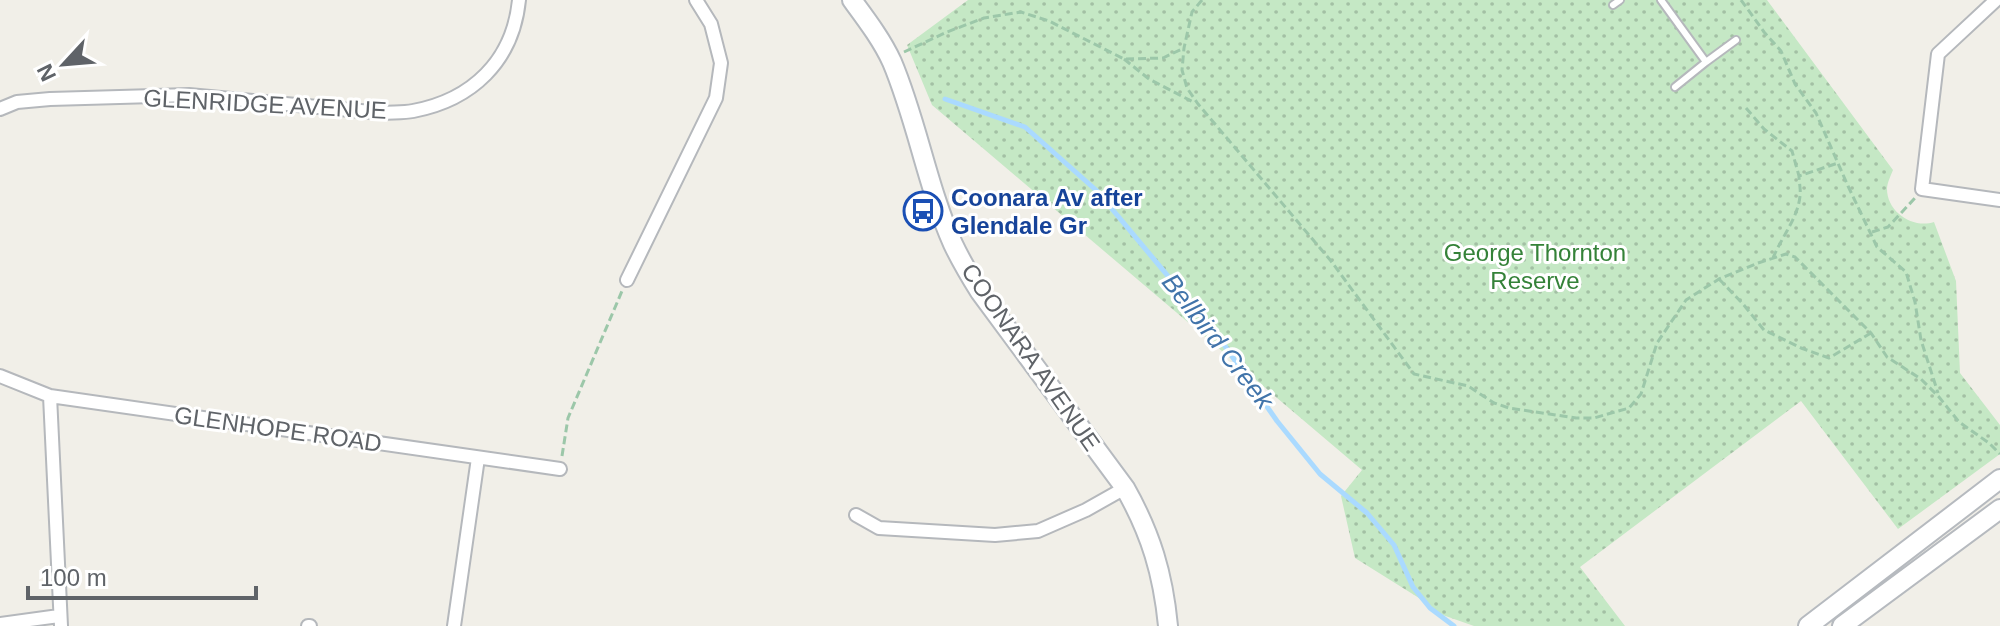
<svg xmlns="http://www.w3.org/2000/svg" width="2000" height="626" font-family="Arial,sans-serif">
	<style>
		.park { fill: url(#park-dots) }
		.lines { fill: none; stroke-linecap: round; stroke-linejoin: round }
		.stream { stroke: #aadaff; stroke-width: 5 }
		.lane-casing { stroke: #b5b8bc; stroke-width: 10 }
		.street-casing { stroke: #b5b8bc; stroke-width: 16 }
		.secondary-casing { stroke: #b6babf; stroke-width: 22 }
		.path { stroke: #9cc7a9; stroke-width: 3; stroke-dasharray: 8 4; stroke-linecap: butt }
		.lane { stroke: #fff; stroke-width: 6 }
		.street { stroke: #fff; stroke-width: 12 }
		.secondary { stroke: #fff; stroke-width: 18 }
		.labels { text-anchor: middle; dominant-baseline: central; stroke-width: 6; stroke-linejoin: round; paint-order: stroke }
		.street-label { font-size: 24px; fill: #5f6368; stroke: #fff }
		.transit-label { font-size: 24px; font-weight: bold; fill: #164399; stroke: #fff; text-anchor: start }
		.park-label { font-size: 24px; fill: #348238; stroke: #fff }
		.water-label { font-size: 26px; font-style: italic; fill: #4174aa; stroke: #fff }
	</style>
	<defs>
		<pattern id="park-dots" width="8" height="8" patternUnits="userSpaceOnUse" patternTransform="scale(2)"><rect width="8" height="8" fill="#c5e8c5"/><path d="M2 2h.1M6 6h.1" fill="none" stroke="#a3c0a4" stroke-width="1.8" stroke-linecap="round"/></pattern>
	</defs>
	<rect width="100%" height="100%" fill="#f1efe8"/>
	<!-- park -->
	<path class="park" d="M968,0H1767L1893,170C1891,175 1887,183 1887,189C1887,212 1913,229 1934,222L1956,281L1960,373L2000,425V454L1898,529L1801,401L1580,567L1625,626H1474L1437,613L1419,598L1355,558L1341,496L1362,470L932,105L907,45Z"/>
	<g class="lines">
		<!-- stream -->
		<path class="stream" d="M945,99L1025,127L1097,191L1218,336L1277,421L1320,474L1367,513L1394,545L1413,587L1430,608L1454,626"/>
		<!-- lane casing -->
		<g class="lane-casing">
			<path id="lane" d="M1661,0L1706,62L1675,87
				M1613,5L1620,0
				M1706,62L1736,40"/>
		</g>
		<!-- street casing -->
		<g class="street-casing">
			<path id="street" d="M1996,0L1938,54L1922,189L2000,200
				M0,109L17,102L50,99L189,95L382,113C392,112 403,113 413,111C472,100 513,61 519,0
				M627,280L716,98L721,63L711,24L696,0
				M0,376L50,396L560,469
				M50,396L61,626
				M856,515L879,528L995,535L1038,531L1086,510L1125,488
				M0,624L59,616
				M308,626H310
				M454,626L478,458"/>
		</g>
		<!-- secondary casing -->
		<g class="secondary-casing">
			<path id="secondary" d="M852,0C866,19 882,40 892,62C917,121 927,186 953,244C961,261 970,276 980,292L1125,488C1151,534 1163,574 1168,626
				M1808,626L2000,479
				M1842,626L2000,509"/>
		</g>
		<!-- path -->
		<path class="path" d="M1202,0L1192,12L1184,48L1182,70L1187,88L1198,104L1331,261L1414,374L1468,386L1494,403L1509,408L1576,418H1594L1629,408L1641,394L1657,343L1686,300L1719,279L1758,263L1786,254L1795,257L1871,333L1887,357L1921,379L1939,397L1959,422L1989,443L2000,454
			M1741,0L1764,32L1781,51L1795,84L1816,113L1848,186L1877,247L1906,272L1915,302L1921,340L1938,393
			M904,52L947,32L984,18L1021,12L1049,21L1124,59L1163,58L1184,48
			M1124,59L1149,79L1195,103
			M1746,108L1764,129L1792,151L1799,176L1838,163
			M1872,232L1888,227L1915,198
			M1773,258C1781,238 1798,218 1800,196C1801,190 1799,182 1799,176
			M1719,279L1743,304L1764,330L1801,348L1829,358L1871,333
			M562,456L568,418L622,291"/>
		<!-- lane -->
		<use href="#lane" class="lane"/>
		<!-- street -->
		<use href="#street" class="street"/>
		<!-- secondary -->
		<use href="#secondary" class="secondary"/>
	</g>
	<!-- icons -->
	<defs>
		<g id="bus-ring" transform="scale(2)"><circle r="9.5" fill="#fff" stroke="#1a4fb4" stroke-width="1.5"/><path d="M-5-6H5V4H4V6H2V4H-2V6H-4V4H-5ZM-3.5-4V0h7V-4ZM-3.5 1.2v1.5H-2V1.2ZM2 1.2v1.5H3.5V1.2Z" fill="#1a4fb4"/></g>
	</defs>
	<g fill-rule="evenodd">
		<use href="#bus-ring" x="923" y="211"/>
	</g>
	<g class="labels">
		<!-- street labels -->
		<g class="street-label">
			<text transform="translate(265 104) rotate(3)">GLENRIDGE AVENUE</text>
			<text transform="translate(1031 357) rotate(55)">COONARA AVENUE</text>
			<text transform="translate(278 429) rotate(8)">GLENHOPE ROAD</text>
		</g>
		<!-- transit labels -->
		<g class="transit-label">
			<text x="951" y="197">Coonara Av after<tspan x="951" dy="28">Glendale Gr</tspan></text>
		</g>
		<!-- park labels -->
		<g class="park-label">
			<text x="1535" y="252">George Thornton<tspan x="1535" dy="28">Reserve</tspan></text>
		</g>
		<!-- water labels -->
		<g class="water-label">
			<text transform="translate(1218 341) rotate(52)">Bellbird Creek</text>
		</g>
	</g>
	<!-- north arrow -->
	<g transform="translate(64 64) rotate(244)" stroke="#ffffff" stroke-width="6" paint-order="stroke">
	<path d="M0-6L14 30L0 20L-14 30Z" fill="#5f6368"/>
	<text y="-12" font-size="22" font-weight="bold" text-anchor="middle" fill="#5f6368">N</text>
	</g>
	<!-- scale -->
	<path d="M28 586v12h228v-12" fill="none" stroke="#5f6368" stroke-width="4"/>
	<text x="40" y="586" font-size="24" fill="#5f6368" stroke="#ffffff" stroke-width="6" paint-order="stroke">100 m</text>
</svg>
